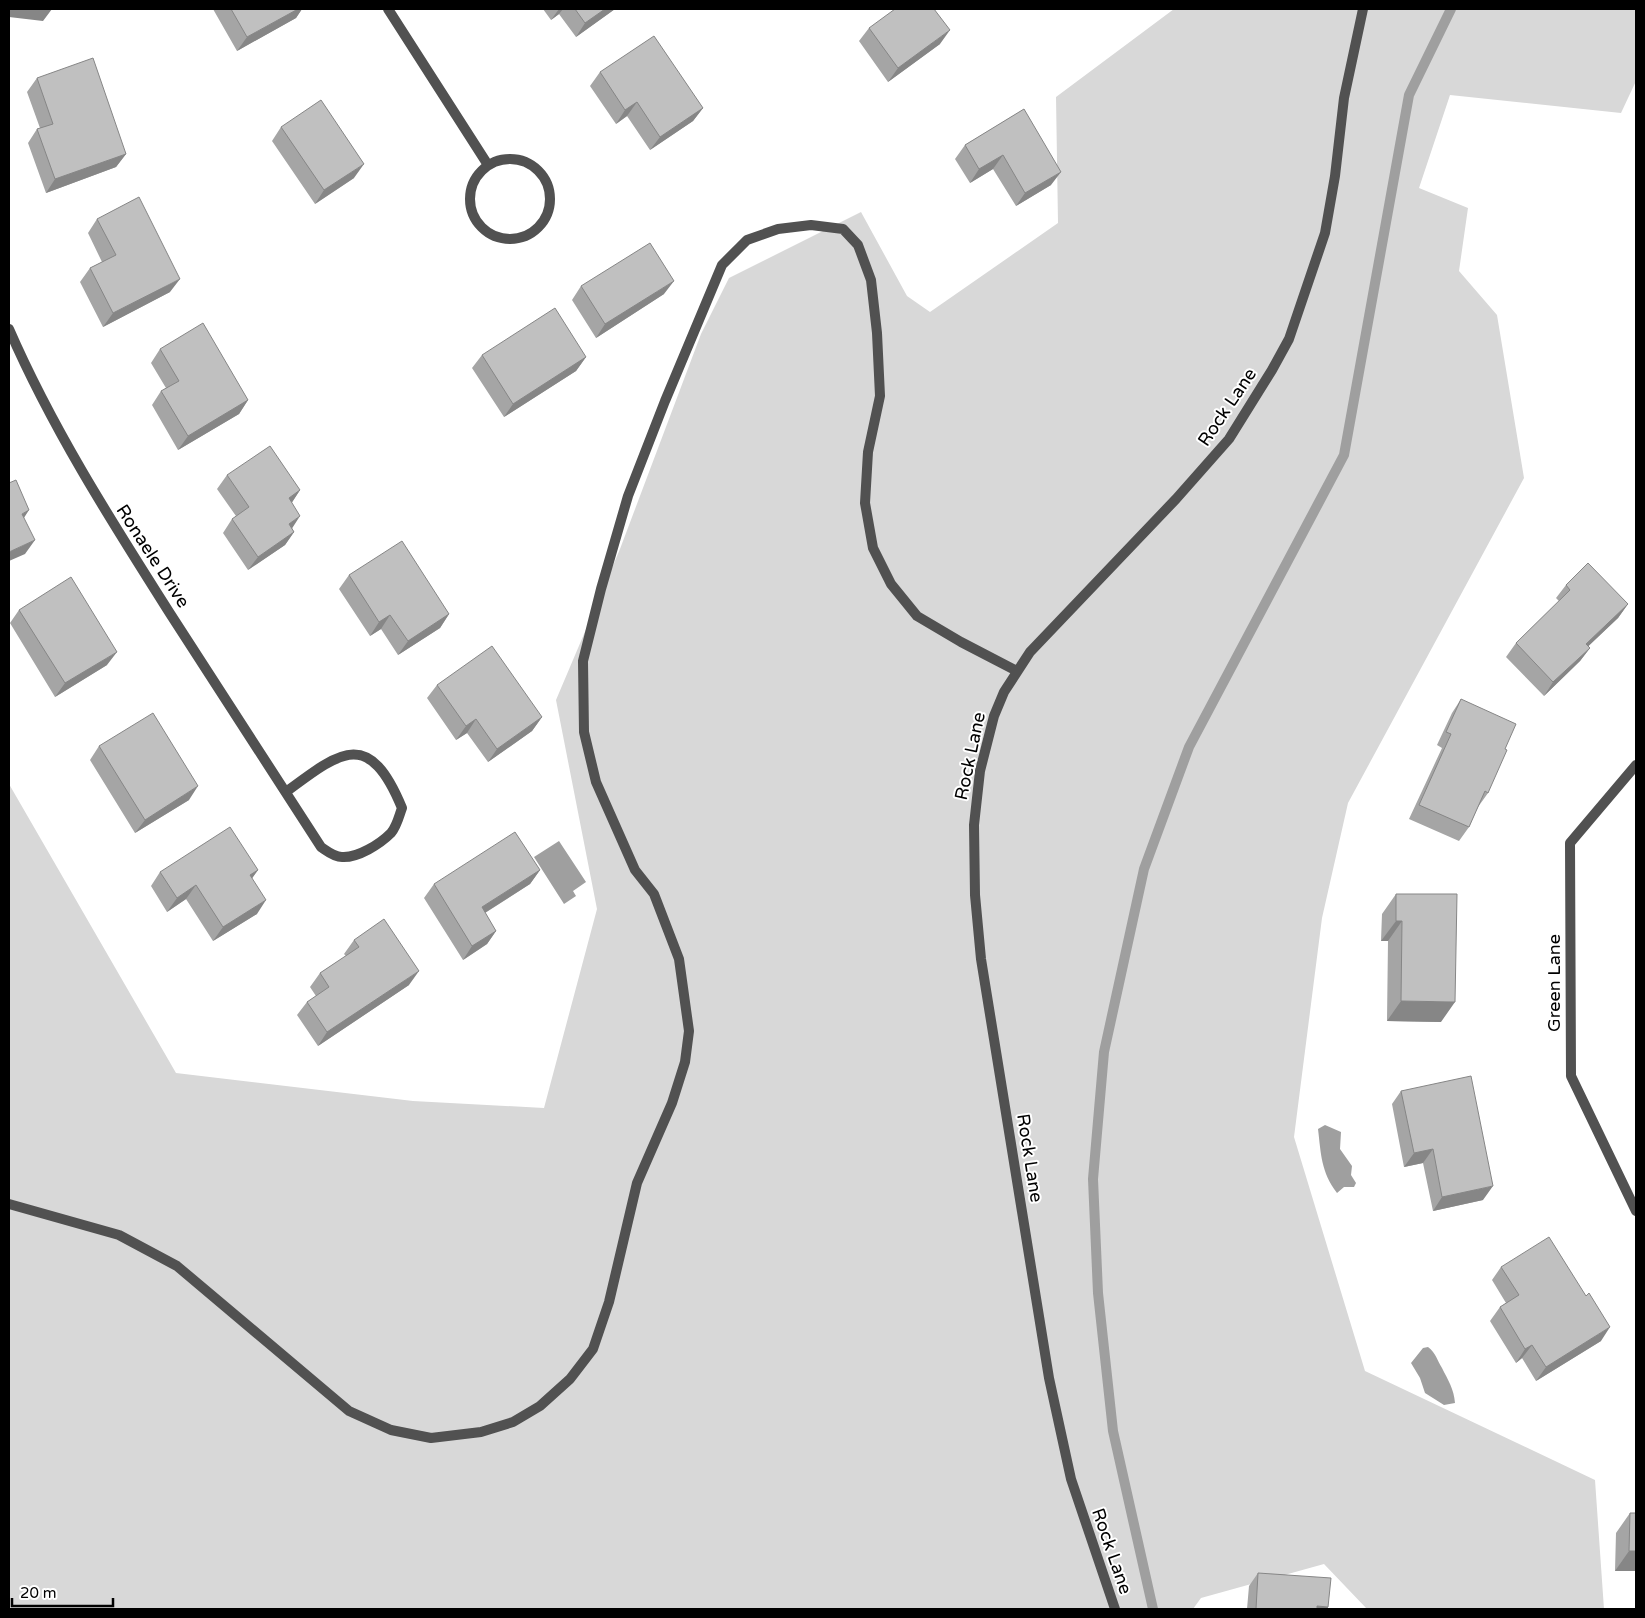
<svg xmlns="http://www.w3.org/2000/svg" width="1645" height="1618" font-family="'Varela Round',sans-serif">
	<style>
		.green { fill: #d8d8d8 }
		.water { fill: #9f9f9f }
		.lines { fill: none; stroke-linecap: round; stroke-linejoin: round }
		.stream { stroke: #9f9f9f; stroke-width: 10 }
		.street { stroke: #515151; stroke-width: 10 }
		.wall { fill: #a5a5a5 }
		.shaded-wall { fill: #868686 }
		.building { fill: #c0c0c0; stroke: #868686 }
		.labels { text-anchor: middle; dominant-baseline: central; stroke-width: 4; stroke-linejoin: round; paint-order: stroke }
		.street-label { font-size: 18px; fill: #000; stroke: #fff }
	</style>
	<rect width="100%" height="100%" fill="#fff"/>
	<!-- green -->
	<path class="green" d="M1174,9H1636V81L1621,113L1450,95L1419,188L1468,208L1459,271L1497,315L1524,478L1348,803L1322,918L1294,1137L1365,1371L1595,1480L1604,1609H1367L1324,1564L1201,1598L1193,1609H9V784L176,1073L413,1101L544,1108L597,909L556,700L620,549L701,334L729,278L861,212L907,296L930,312L1058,223L1056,97Z"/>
	<!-- water -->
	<path class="water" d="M559,841L586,882L573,891L576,896L564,904L534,857Z
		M1325,1125L1341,1132L1340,1149L1352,1166L1351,1175L1356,1183L1354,1187H1344L1337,1193C1321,1172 1321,1154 1318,1129Z
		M1428,1347C1436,1353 1437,1360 1442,1368C1448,1380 1454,1389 1455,1403L1444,1405L1425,1393L1420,1378L1411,1363L1423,1348Z"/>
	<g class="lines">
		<!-- stream -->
		<path class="stream" d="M1153,1609L1113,1431L1098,1293L1093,1179L1104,1052L1144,869L1189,747L1344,455L1409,95L1451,9"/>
		<!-- street -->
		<path class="street" d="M388,9L488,165
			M470 199a40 40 0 1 1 80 0a40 40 0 1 1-80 0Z
			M9,329C53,430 112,522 171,615C221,692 271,769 321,847C327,851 334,857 342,857C358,858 380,844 391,833C397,826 399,816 402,808C369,728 341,751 286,792
			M1636,765L1570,843L1571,1076L1636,1211
			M9,1204L119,1235L177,1266L349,1411L391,1430L431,1438L481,1432L513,1422L540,1406L570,1379L593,1349L609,1302L637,1183L672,1103L685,1062L689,1031L679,959L654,894L635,870L596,782L584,732L583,661L601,589L628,496L665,401L722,265L747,240L778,229L811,225L843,229L858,245L871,280L877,333L880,396L868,452L865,503L873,548L891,584L917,616L961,642L1017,671
			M1115,1609L1071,1479L1049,1378L981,959L975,895L974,825L980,771L994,716L1004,692L1030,652L1176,499L1229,439L1272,370L1289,339L1325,233L1335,176L1344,98L1363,9"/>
	</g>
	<!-- wall -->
	<path class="wall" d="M213,9H302L296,18L237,51Z
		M543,9H615L576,37L559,14L551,20Z
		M869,28L940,44L888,82L859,41Z
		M600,72L703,108L693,121L650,150L627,116L616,124L590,86Z
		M37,78L126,154L116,167L46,193L28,143L37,129L40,128L27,92Z
		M1024,109L1051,185L1016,206L993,169L970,183L955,159L965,145Z
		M281,127L354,178L315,204L272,141Z
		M97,219L170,292L103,327L80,282L90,268L102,262L88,233Z
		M581,286L664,294L596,338L572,300Z
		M160,349L248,400L239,414L178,450L152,405L161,391L166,388L151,363Z
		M482,355L586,357L576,371L504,417L472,368Z
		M227,475L300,490L292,502V528L294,532L285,545L248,570L223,533L232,519L236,516L217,489Z
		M349,575L449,614L440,628L398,655L381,629L370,636L339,589Z
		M1566,585L1628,604L1618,618L1588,646L1590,648L1580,661L1544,696L1506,657L1516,643L1559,601L1556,598Z
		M19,610L107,665L55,697L10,623Z
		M437,685L542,717L532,731L488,762L467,733L456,740L427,698Z
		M1461,699L1505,749L1488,793L1478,807L1469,827L1459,841L1409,819L1442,748L1437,745L1452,713Z
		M99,746L189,800L135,833L90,760Z
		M258,870L252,878L257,914L213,941L186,899L167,912L151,886L160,872Z
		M540,870L530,884L485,913L496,931L487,944L463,960L424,898L434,884Z
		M1396,894L1441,1022L1387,1021L1388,941H1381L1382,914Z
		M354,940L409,985L318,1046L297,1015L307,1002L316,996L310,987L320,973L346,956L344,954Z
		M1401,1091L1483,1200L1433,1211L1423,1163L1404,1167L1392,1104Z
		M1501,1267L1601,1341L1536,1381L1522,1358L1516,1363L1490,1321L1500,1307L1506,1303L1492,1280Z
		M1630,1513H1636V1571H1615L1616,1533Z
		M1258,1573L1328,1607L1327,1609H1247L1249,1586Z"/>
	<!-- shaded-wall -->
	<path class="shaded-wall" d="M9,9H52L43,21L9,17Z
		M298,9H302L296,18L237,51L247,37Z
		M559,9H563L559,14L551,20Z
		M605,9H615L576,37L585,23Z
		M950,30L940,44L888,82L898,68Z
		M637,102L627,116L616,124L625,110Z
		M703,108L693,121L650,150L660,137Z
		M126,154L116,167L46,193L55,179Z
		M1003,155L993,169L970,183L979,169Z
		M364,164L354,178L315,204L324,190Z
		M1061,172L1051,185L1016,206L1025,193Z
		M180,279L170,292L103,327L113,313Z
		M674,281L664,294L596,338L605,324Z
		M586,357L576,371L504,417L513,404Z
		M248,400L239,414L178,450L188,436Z
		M300,490L291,504L289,498Z
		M29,510L20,524L22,514Z
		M300,516L291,530L289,524Z
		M294,532L285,545L248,570L258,557Z
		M35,540L25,554L9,561V552Z
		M1628,604L1618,618L1576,658L1586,644Z
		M449,614L440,628L398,655L408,641Z
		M390,615L381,629L370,636L379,622Z
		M1590,648L1580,661L1544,696L1553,682Z
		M117,652L107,665L55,697L65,683Z
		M542,717L532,731L488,762L497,749Z
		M476,719L467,733L456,740L466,726Z
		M198,786L189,800L135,833L145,820Z
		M258,870L248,884L250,875Z
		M540,870L530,884L472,921L482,907Z
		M196,885L186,899L167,912L177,898Z
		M266,900L257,914L213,941L223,927Z
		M1396,921H1402L1388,941H1381Z
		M496,931L487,944L463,960L472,946Z
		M419,971L409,985L318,1046L327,1032Z
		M1401,1001L1455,1002L1441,1022L1387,1021Z
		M1433,1149L1423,1163L1404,1167L1414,1153Z
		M1493,1186L1483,1200L1433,1211L1442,1197Z
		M1610,1327L1601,1341L1536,1381L1546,1367Z
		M1532,1345L1522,1358L1516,1363L1525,1349Z
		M1629,1551H1636V1571H1615Z
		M1317,1606L1328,1607L1327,1609H1314Z"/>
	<!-- building -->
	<path class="building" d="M231,9H298L247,37Z
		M575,9H605L585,23Z
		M895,9H934L950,30L898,68L869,28Z
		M654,36L703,108L660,137L637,102L625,110L600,72Z
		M93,58L126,154L55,179L37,129L53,124L37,78Z
		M321,100L364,164L324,190L281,127Z
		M1024,109L1061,172L1025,193L1003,155L979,169L965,145Z
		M139,197L180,279L113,313L90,268L116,255L97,219Z
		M650,243L674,281L605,324L581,286Z
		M555,308L586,357L513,404L482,355Z
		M203,323L248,400L188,436L161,391L179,381L160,349Z
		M270,446L300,490L289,498L300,516L289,524L294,532L258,557L232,519L249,507L227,475Z
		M16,480L29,510L22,514L35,540L9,552V483Z
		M402,541L449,614L408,641L390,615L379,622L349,575Z
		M1588,563L1628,604L1586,644L1590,648L1553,682L1516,643L1570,590L1566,585Z
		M71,577L117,652L65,683L19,610Z
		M492,646L542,717L497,749L476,719L466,726L437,685Z
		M1461,699L1516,724L1505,749L1507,750L1488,793L1485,791L1469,827L1419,805L1451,734L1446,732Z
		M153,713L198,786L145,820L99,746Z
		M230,827L258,870L250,875L266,900L223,927L196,885L177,898L160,872Z
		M515,832L540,870L482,907L496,931L472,946L434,884Z
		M1396,894H1457L1455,1002L1401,1001L1402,921H1396Z
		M384,919L419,971L327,1032L307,1002L329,987L320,973L359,947L354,940Z
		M1471,1076L1493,1186L1442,1197L1433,1149L1414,1153L1401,1091Z
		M1549,1237L1586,1296L1589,1293L1610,1327L1546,1367L1532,1345L1525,1349L1500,1307L1519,1295L1501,1267Z
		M1630,1513H1636V1551H1629Z
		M1258,1573L1331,1578L1328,1607L1317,1606V1609H1256Z"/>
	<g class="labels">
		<!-- street labels -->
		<g class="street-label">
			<text transform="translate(1227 407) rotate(-56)">Rock Lane</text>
			<text transform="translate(153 556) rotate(57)">Ronaele Drive</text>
			<text transform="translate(970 756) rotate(-78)">Rock Lane</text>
			<text transform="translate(1554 983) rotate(-90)">Green Lane</text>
			<text transform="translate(1030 1158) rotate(81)">Rock Lane</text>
			<text transform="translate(1112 1551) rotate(71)">Rock Lane</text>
		</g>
	</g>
	<!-- border -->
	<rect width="1645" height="1618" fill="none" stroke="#000000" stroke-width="20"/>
	<!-- scale -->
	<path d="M12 1598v8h101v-8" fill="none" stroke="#000000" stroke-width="2.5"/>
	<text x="20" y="1598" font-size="15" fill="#000000" stroke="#ffffff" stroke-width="4" paint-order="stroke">20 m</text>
</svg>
